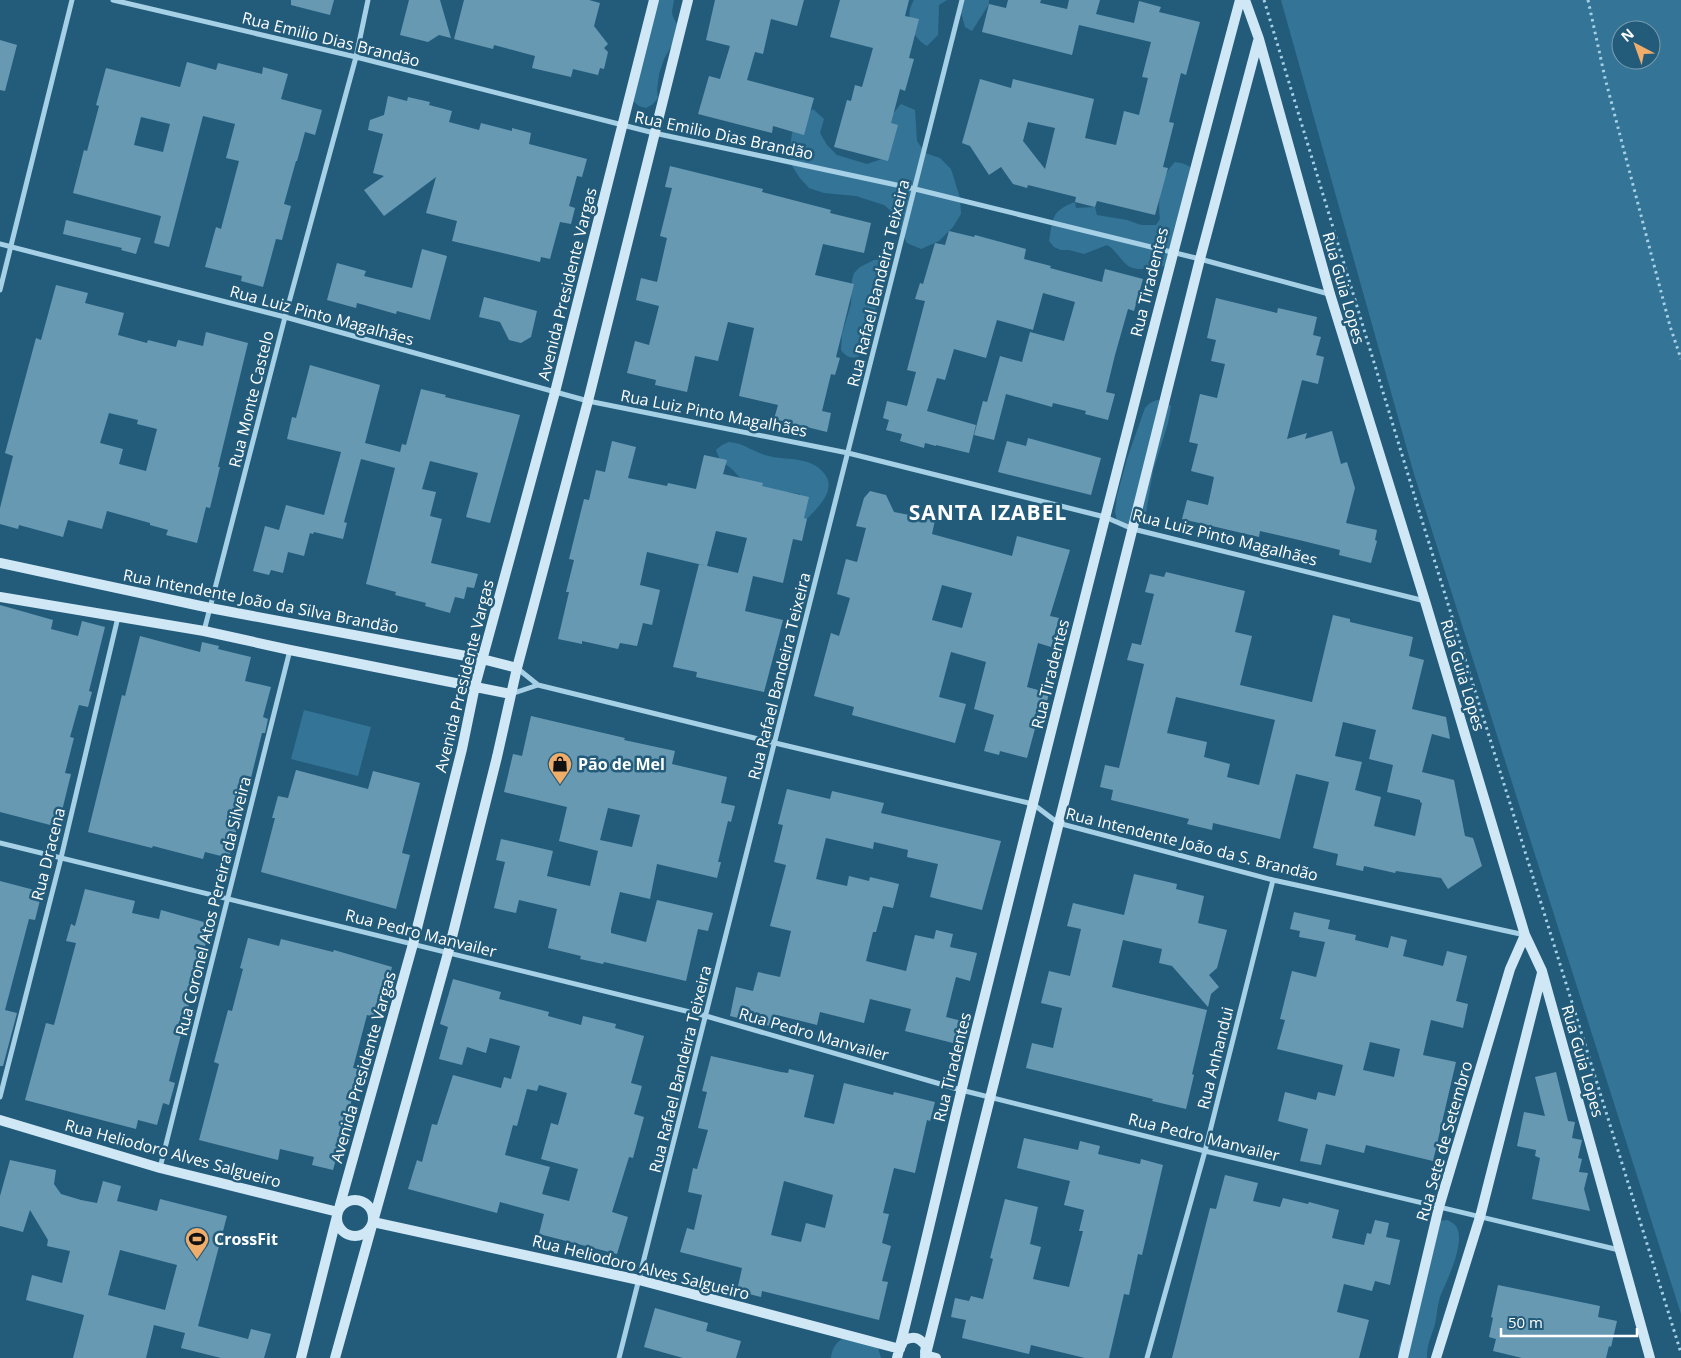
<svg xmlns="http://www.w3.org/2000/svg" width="1681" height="1358" font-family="'Open Sans',sans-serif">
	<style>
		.green { fill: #347597; fill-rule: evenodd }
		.building { fill: #6899b3; fill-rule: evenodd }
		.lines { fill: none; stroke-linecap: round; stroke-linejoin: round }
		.path { stroke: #a6d0e5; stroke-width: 3; stroke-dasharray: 2.5 4; stroke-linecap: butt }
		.street { stroke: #a6d0e5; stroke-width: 5 }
		.secondary { stroke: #d0e7f5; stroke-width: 10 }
		.labels { text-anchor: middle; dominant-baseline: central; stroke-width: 5; stroke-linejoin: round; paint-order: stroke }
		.street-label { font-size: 16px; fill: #fff; stroke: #235c7b }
		.poi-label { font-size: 16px; font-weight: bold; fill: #fff; stroke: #235c7b; text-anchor: start }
		.district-label { font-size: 21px; font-weight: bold; letter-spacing: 1px; fill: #fff; stroke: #235c7b }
	</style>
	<rect width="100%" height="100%" fill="#235c7b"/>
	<!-- green -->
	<path class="green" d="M654,0H674C672,12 670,13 677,24L672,45L664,59L659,74L657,90L658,98L653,104L646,108L639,106L633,101Z
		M914,0H947L939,5L938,35L927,46C911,37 904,16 914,0Z
		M960,0H989V4L972,31L965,27L959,5Z
		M1281,0H1681V1314L1414,474ZM1621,30H1651V60H1621Z
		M901,104L915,110L917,141L925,153L940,158L951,169L960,198L961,214L953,227L939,241L921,249L907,243L900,229L896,215L884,205L856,196L824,193L809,188L799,177L791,164L790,148L792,133L801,119L813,109L824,119L820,133L827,145L837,155L867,164L882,159L891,116Z
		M1175,162C1188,164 1194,167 1198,180L1183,210L1168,264C1159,269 1135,272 1127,265C1119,258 1116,250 1107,245L1084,254L1069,250H1061L1054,247L1049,241C1053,218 1051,211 1075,202L1076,208L1095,207L1097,215L1127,220L1141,225H1156L1160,219C1157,200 1161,175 1175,162Z
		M874,260H882C884,265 887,269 886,275C884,282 880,289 878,297C873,314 877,350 857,357C849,359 845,355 841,350L842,334L851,304L852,280L854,273L860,267Z
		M1157,400L1165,401L1171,406L1168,423L1153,471L1145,519L1133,529H1125L1118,525L1115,512L1117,496L1127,459L1145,408L1150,403Z
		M729,442C743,443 752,451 765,455C777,459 791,458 803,461C810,462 819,467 823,472C839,489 817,508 806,520L798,516L800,494L787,492L771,493L742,480L732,469L720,460L716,450L722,445Z
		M304,710L371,727L358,776L291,759Z
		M1447,1220C1449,1221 1452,1222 1454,1224C1469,1237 1446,1282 1440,1297C1437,1306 1437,1315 1435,1324C1431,1338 1427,1343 1427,1358H1398L1399,1346L1406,1331L1440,1221Z
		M846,1337L878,1348L881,1358H831C832,1347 837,1341 846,1337Z"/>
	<!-- building -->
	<path class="building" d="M291,0H334L330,15L291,5Z
		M409,0H440L451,38L439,35L428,42L400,35Z
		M464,0H589L600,3L594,26L608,44L604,48L608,52L604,69L600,68L598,75L573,69L571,77L532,68L535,56L494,45L493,49L454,39Z
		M715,0H804L797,26L771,19L763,54L755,52L747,80L814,98L804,135L773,126L772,133L698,114L709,76L720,79L730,46L706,40Z
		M840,0H909L905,16L919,19L909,58L914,59L905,91L900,89L891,123L898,125L888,161L834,147L847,100L851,101L855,85L862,87L873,48L830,37Z
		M1008,0H1041L1040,3L1067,9L1069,0H1100L1096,14L1134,23L1139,1L1161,7L1159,12L1200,22L1186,75L1181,73L1169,122L1174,123L1163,167L1168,168L1155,215L1097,201L1095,207L1075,202L1076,197L1028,185L1027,188L1013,184L1001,167L989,175L970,146L962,143L980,79L1011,88L1013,79L1094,99L1085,138L1116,145L1124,111L1139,115L1148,78L1142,77L1151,42L1079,25L1072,55L982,32L989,4L1006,8ZM1028,122L1055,128L1045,169L1023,141Z
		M0,40L17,45L5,91L0,90Z
		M187,62L216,70L218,63L262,74L263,67L288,74L281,99L322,110L315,135L305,132L297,161H296L284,204L291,206L282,240L276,239L263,287L241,281L242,276L205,267L216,227L221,229L239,161L226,158L235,124L203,116L169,247L154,243L161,216L73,193L84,150L87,151L99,106L96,105L106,68L180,87ZM141,117L170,124L163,152L134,145Z
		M388,96L407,101L408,97L430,102L429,105L452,111L449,122L479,130L481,123L512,131V128L531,133L529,144L587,159L582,177L577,176L569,206L575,208L571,224L560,222L550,259L541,257L540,262L452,241L457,221L426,213L436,177L384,216L364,190L384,176L373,173L383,134L368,130L370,120L384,115Z
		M670,166L763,189L762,192L831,210L830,213L871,223L864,253L823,244L815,275L854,284L836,357L840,358L835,375L831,374L822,411L831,413L827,432L774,419L778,405L739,396L754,328L728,322L718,361L695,356L687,392L655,385L656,380L627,373L635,341L649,345L659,306L636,300L641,278L657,282L667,238L660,236L672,188L665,187Z
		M66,220L141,238L136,254L121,250L122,248L63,234Z
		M949,231L974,237L975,235L1026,249L1024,259L1051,266L1050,268L1102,282L1105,269L1143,279L1134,311L1128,309L1115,355L1106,392L1115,394L1108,420L1085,414L1086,411L1053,403L1052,407L1006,394L994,440L974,435L983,401L987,402L1000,356L1022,362L1030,332L1064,341L1075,302L1043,293L1033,330L997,320L986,358L954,349L945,380L937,378L927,411L976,425L969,453L936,445V446L925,443L924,448L900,441L902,434L886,430L889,420L883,418L887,401L907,406L916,372L907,370L925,301L915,299L920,283L923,284L935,243L945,245Z
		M422,249L447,256L430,320L397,311L396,314L357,303L356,308L327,300L337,263L366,271L364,276L412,288Z
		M56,285L88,293L85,303L124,313L118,335L147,343L148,340L176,347L178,340L203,346L206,332L248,343L218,467H220L210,508L206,507L197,543L166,535L168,530L150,525V523L107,511L102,529L68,520L63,537L19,525L18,529L0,524V508L13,456L5,453L36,338L41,340ZM109,413L138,420L137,424L157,429L146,471L119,464L123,449L100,443Z
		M484,297L537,311L531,337L521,343L509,340L500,322L479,317Z
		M1216,298L1277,313L1278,308L1317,317L1313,335L1321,337L1316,355L1324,357L1318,384L1302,380L1287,439L1307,433L1305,439L1332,431L1341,464L1347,462L1355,488L1346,523L1377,530L1375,540L1377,541L1371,563L1339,555L1340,550L1299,540L1260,531L1259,537L1182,519L1187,500L1208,505L1214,477L1191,471L1198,444L1189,442L1200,394L1217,398L1225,364L1211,361L1216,340L1207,338Z
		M310,365L380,385L365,443L400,452L402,444L406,445L421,389L446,395L445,397L520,415L490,523L466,517L478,473L430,461L422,489L436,492L430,516L442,519L431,563L478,574L474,588L467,587L464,599L455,597L450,613L425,606L426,603L395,595L396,592L366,584L395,468L361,459L344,522L347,523L343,539L314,532L313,534L310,533L304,556L288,552L283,573L271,570L269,575L253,571L265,526L279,530L286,505L324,515L341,452L287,439L292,417L296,418Z
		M1028,438L1101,458L1091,495L998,472L1007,441L1026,446Z
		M612,441L636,447L628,478L667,486L668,483L696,489L704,455L727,460L723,474L763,483L762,486L809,497L804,518L807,519L802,541L793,539L783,583L753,576L745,611L783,620L764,692L696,677L697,672L673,667L699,564L738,573L747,538L716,531L707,566L647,552L640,585L660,590L652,625L643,623L637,646L620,643L618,649L582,641V644L558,639L569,592H566L574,560L569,559L584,499L589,500L596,470L605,472Z
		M870,491L886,495L894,512L935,520L932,534L1012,556L1017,536L1070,550L1050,616L1059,618L1051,647L1038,643L1027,687L1049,693L1041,726L1036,725L1027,758L1000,751L999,755L984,751L994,715L974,709L986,662L951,652L939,697L966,704L955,743L852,715L854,707L814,696L831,633L839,636L850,598L837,594L846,559L857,562L866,528L856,526L864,498ZM942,585L972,593L962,628L932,620Z
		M1166,572L1245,591L1235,632L1252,636L1240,685L1312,702L1333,615L1350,619V622L1413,637L1409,656L1424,660L1412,709L1446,717L1450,739L1432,734L1422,772L1454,780L1465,836L1473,838L1482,866L1448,889L1441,878L1396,871L1395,873L1364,866L1363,871L1336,865L1338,854L1313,848L1329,782L1296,774L1280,839L1213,823L1212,830L1187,824L1189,819L1111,800L1113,790L1100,787L1105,765L1119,768L1144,664L1127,660L1132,643L1141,645L1154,594L1145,592L1150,574L1164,577ZM1176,697L1275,720L1259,785L1227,777L1230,764L1204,757L1207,742L1167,733ZM1343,722L1376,730L1369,759L1393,765L1387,792L1420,800V802L1422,803L1415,836L1374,826L1381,797L1355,790L1362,762L1335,756Z
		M0,605L53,620L51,629L78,636L82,621L105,627L89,691L92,692L88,707L79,705L70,737L74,738L65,773L71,774L58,827L0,812Z
		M140,636L200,652L202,642L219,646L218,649L251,657L245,681L271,687L263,717L268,719L265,733H262L250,782L242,780L234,811L241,813L229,858L205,852L203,859L153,846L152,848L88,832L122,695L125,696Z
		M531,716L625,738L624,740L675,751L672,764L727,777L721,803L735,806L731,822L728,821L718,862H721L717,878L657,864L650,899L620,892L611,929V933L646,942L657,900L713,913L708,931L698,929L686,981L604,962L603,964L580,959L581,956L548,948L557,909L519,900L516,913L494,908L505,862L496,860L501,839L553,851L547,876L590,886L598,851L559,841L567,807L504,792L513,754L522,756ZM608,808L640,815L632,847L600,840Z
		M296,770L368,789L373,771L420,783L402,853L410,855L396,909L261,872L275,818H272L278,796L288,798Z
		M787,789L830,799L832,791L884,803L881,813L1001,841L982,910L930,897L938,864L907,857L908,850L874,842L873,849L826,838L816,879L847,886L849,876L869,881L870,877L899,884L893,908L883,906L876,932H873L866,961L906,971L915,935L934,939L936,930L953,934L950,947L977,953L970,981L956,977L946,1017L962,1021L957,1044L905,1031L911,1009L870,999L864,1023L820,1012L817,1025L777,1015L774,1027L730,1016L736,987L753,991L758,972L780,977L791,931L770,926L786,865L774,862L783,825L778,824Z
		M1134,874L1177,884L1176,889L1204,896L1198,923L1227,930L1217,968L1209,975L1219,987L1211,994L1208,1007L1172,966L1159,963L1162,949L1123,940L1112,987L1207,1010L1192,1074L1194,1075L1186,1109L1152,1101L1153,1099L1026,1068L1032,1043L1053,1048L1062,1008L1041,1003L1049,971L1070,976L1081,929L1067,926L1073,903L1124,915Z
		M0,881L42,892L35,920L29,919L5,1010L17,1013L3,1066H0Z
		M85,889L135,901L132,913L159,919L161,910L211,924L201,961L197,960L186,1003L189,1004L169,1081L175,1083L169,1105L163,1103L157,1125L138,1120L136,1129L25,1100L46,1023L54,1025L76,943L66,941L71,924L75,926Z
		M1294,912L1330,920L1328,929L1356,935L1355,940L1388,948L1391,936L1407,940L1403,956L1443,966L1447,951L1467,956L1456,1001L1468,1004L1463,1028L1431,1020L1423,1055L1456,1062L1433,1161L1366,1145L1364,1153L1326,1144L1321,1165L1300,1161L1308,1129L1278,1121L1285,1092L1316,1100L1318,1092L1335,1096L1343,1065L1277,1049L1285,1020L1280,1019L1292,971L1316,977L1325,942L1299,937L1300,931L1290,929ZM1370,1042L1400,1049L1394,1077L1363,1070Z
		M248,938L279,946L281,939L333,952L334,950L392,967L378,1018L367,1015L353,1068L360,1069L333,1170L312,1165L314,1157L280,1149L278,1160L199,1140L219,1064L214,1062L228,1010L232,1011L243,969L240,968Z
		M453,979L501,992L499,999L549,1012L548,1016L581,1025L583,1016L616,1024L615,1028L644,1036L631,1083L642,1086L634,1114L644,1117L633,1158L629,1157L612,1212L628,1217L617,1254L539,1234L544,1214L500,1202L497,1213L408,1189L417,1160L422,1162L432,1124L437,1125L453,1075L501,1088L504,1077L511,1079L520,1046L490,1038L486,1053L467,1047L462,1065L439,1059L448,1027L440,1024ZM539,1085L567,1093L558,1125L551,1123L541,1159L578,1169L569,1201L542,1194L550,1167L505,1155L513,1125L517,1126L527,1089L537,1091Z
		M711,1056L781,1072L788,1073L789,1069L814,1075L804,1117L834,1124L844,1083L893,1095L894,1092L935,1102L930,1121L927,1120L915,1173L894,1168L883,1213L889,1214L882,1243L891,1246L882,1281L888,1282L879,1320L762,1291L761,1297L737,1291L742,1268L680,1252L687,1228L694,1230L702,1195L688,1192L693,1168L697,1169L708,1130L698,1128L707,1092L702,1091ZM784,1181L833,1195L825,1228L806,1223L801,1242L771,1235Z
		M1556,1072L1568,1121L1575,1122L1572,1138L1582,1140L1578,1158L1582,1159L1579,1172L1588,1173L1584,1189L1590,1211L1532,1199L1540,1158L1535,1156L1536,1150L1517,1146L1524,1112L1545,1116L1535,1077Z
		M1024,1138L1078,1150L1080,1141L1100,1146L1098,1154L1140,1164L1141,1159L1163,1165L1142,1255L1138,1254L1129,1295L1124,1294L1109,1358H1085L1031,1345L1029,1354L962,1338L966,1320L951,1317L955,1298L969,1301L971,1296L983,1299L993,1259L990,1258L1005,1199L1038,1207L1030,1244L1041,1247L1033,1279L1069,1287L1083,1231H1079L1084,1210L1064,1205L1070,1181L1017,1168Z
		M10,1160L56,1170L54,1184L61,1194L81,1200L97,1203L103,1181L121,1186L117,1201L157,1211L160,1199L227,1216L198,1326L248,1339L251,1329L271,1334L264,1358H221L181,1348L185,1333L154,1325L146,1358H73L84,1315L26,1300L32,1275L62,1283L70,1251L47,1246L48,1240L30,1210L23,1232L0,1226V1196ZM120,1250L177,1265L165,1310L108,1295Z
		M1225,1175L1258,1183L1253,1201L1280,1207L1283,1198L1308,1204L1309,1202L1339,1210L1332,1238L1364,1245L1367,1233L1371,1234L1375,1220L1389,1223L1386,1237L1400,1240L1390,1285L1375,1281L1372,1291L1344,1284L1337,1312L1369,1320L1359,1358H1172L1210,1208L1216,1209Z
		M1498,1285L1600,1306L1598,1317L1617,1321L1611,1347L1609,1346L1606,1358H1522L1493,1351L1496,1339L1489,1337L1493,1318L1491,1317Z
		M655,1308L708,1323L706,1331L741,1341L736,1358H683L644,1347Z"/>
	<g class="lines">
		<!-- path -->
		<path class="path" d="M1264,0L1420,514L1681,1353
			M1588,0L1605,78L1670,326L1681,359"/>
		<!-- street -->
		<path class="street" d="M113,0L356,57L654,133L915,189L1200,259L1329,294
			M0,244L285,317L588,401L848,453L1105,517L1133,529L1425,601
			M0,290L72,0
			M204,631L285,317L356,57L368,0
			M517,668L538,685L775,743L1033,804L1058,823L1273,880L1525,935
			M511,694L538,685
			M0,843L706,1016L961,1090L1205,1151L1619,1250
			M0,1097L61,858L118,617
			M160,1168L290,650
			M619,1358L962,0
			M1147,1358L1205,1151L1273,880"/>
		<!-- secondary -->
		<path class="secondary" d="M1245,0L1259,39L1330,294L1425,601L1525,935L1542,971L1650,1358
			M0,563L210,608L482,659L517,668
			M0,597L204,631L290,650L511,694
			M0,1120L160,1168L338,1212
			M337 1218a18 18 0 1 1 36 0a18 18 0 1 1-36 0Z
			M373,1222L639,1280L900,1349
			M901,1346L904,1340C914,1336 919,1337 926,1346L925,1352
			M925,1355L936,1358
			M301,1358L338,1212L413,944L462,749L475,686L555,392L654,0
			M335,1358L448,953L497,757L517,668L588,401L688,0
			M897,1358C924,1253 947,1148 973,1043C1060,695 1147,347 1240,0
			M925,1358L1200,259L1258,41
			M1403,1358L1439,1207L1510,969L1525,935
			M1436,1358L1480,1217L1542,973"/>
	</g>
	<!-- icons -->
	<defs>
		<g id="shop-pin" transform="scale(1.25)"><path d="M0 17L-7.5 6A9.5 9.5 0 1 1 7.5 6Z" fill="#f0ad6a" stroke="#235c7b"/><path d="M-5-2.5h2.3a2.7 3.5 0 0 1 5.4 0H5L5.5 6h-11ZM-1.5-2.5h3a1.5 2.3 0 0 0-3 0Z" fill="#111"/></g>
		<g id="stadium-pin" transform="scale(1.25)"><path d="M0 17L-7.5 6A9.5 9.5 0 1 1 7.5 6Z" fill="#f0ad6a" stroke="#235c7b"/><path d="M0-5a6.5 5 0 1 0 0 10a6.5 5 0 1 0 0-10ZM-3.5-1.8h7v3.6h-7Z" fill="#111"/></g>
	</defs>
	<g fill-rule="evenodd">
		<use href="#shop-pin" x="560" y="764"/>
		<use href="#stadium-pin" x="197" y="1239"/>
	</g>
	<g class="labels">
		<!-- street labels -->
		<g class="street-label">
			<text transform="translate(331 39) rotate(14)">Rua Emilio Dias Brandão</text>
			<text transform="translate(724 135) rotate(12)">Rua Emilio Dias Brandão</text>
			<text transform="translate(1149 282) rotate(-76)">Rua Tiradentes</text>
			<text transform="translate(878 283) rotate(-76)">Rua Rafael Bandeira Teixeira</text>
			<text transform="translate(567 284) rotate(-76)">Avenida Presidente Vargas</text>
			<text transform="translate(1344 288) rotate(74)">Rua Guia Lopes</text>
			<text transform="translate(322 315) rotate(15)">Rua Luiz Pinto Magalhães</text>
			<text transform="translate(251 399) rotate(-76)">Rua Monte Castelo</text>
			<text transform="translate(714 413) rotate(11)">Rua Luiz Pinto Magalhães</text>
			<text transform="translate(1225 537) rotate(14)">Rua Luiz Pinto Magalhães</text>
			<text transform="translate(261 601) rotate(11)">Rua Intendente João da Silva Brandão</text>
			<text transform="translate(1050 674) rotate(-76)">Rua Tiradentes</text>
			<text transform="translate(1463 675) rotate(73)">Rua Guia Lopes</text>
			<text transform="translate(464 676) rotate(-76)">Avenida Presidente Vargas</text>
			<text transform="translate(779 676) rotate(-76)">Rua Rafael Bandeira Teixeira</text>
			<text transform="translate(1192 844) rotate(14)">Rua Intendente João da S. Brandão</text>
			<text transform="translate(48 854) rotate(-76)">Rua Dracena</text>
			<text transform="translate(213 906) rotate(-76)">Rua Coronel Atos Pereira da Silveira</text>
			<text transform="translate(421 933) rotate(14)">Rua Pedro Manvailer</text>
			<text transform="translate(814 1034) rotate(16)">Rua Pedro Manvailer</text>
			<text transform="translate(1215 1058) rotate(-76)">Rua Anhandui</text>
			<text transform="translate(1583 1061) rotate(74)">Rua Guia Lopes</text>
			<text transform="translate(363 1067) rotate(-74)">Avenida Presidente Vargas</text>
			<text transform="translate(952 1067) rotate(-76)">Rua Tiradentes</text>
			<text transform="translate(680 1069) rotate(-76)">Rua Rafael Bandeira Teixeira</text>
			<text transform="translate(1204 1137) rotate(14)">Rua Pedro Manvailer</text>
			<text transform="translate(1444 1141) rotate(-74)">Rua Sete de Setembro</text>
			<text transform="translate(173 1153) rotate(15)">Rua Heliodoro Alves Salgueiro</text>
			<text transform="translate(641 1267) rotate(14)">Rua Heliodoro Alves Salgueiro</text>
		</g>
		<!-- poi labels -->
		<g class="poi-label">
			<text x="578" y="764">Pão de Mel</text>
			<text x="214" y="1239">CrossFit</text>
		</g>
		<!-- district labels -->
		<g class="district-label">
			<text x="988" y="512">SANTA IZABEL</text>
		</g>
	</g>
	<!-- north arrow -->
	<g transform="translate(1636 45) rotate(319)"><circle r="24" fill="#235c7b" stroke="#7b9db0"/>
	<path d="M0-4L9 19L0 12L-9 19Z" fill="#f0ad6a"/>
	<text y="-8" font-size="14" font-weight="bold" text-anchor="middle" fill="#ffffff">N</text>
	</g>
	<!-- scale -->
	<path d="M1501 1328v8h136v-8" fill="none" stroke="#ffffff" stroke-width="2.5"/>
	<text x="1508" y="1328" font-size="15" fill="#ffffff" stroke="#235c7b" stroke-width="4" paint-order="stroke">50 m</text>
</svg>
